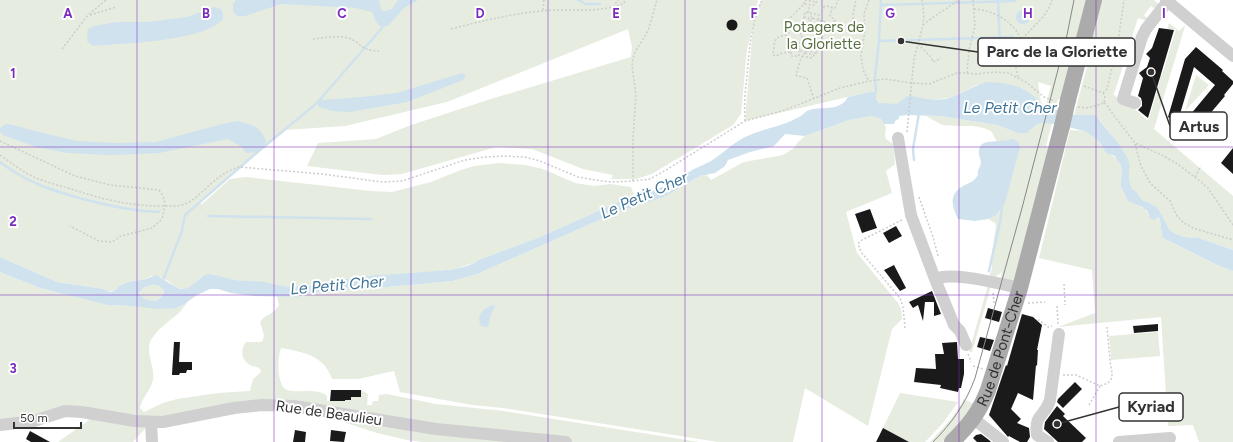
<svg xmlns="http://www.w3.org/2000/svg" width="1233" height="442" font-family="Figtree,sans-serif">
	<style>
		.green { fill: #e6ecdf }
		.water { fill: #cfe2ee; fill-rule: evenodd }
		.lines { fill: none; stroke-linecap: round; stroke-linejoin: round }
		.stream { stroke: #cfe2ee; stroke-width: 2.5 }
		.building { fill: #1a1a1a }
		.path { stroke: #cdcdcd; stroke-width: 1.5; stroke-dasharray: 2 2; stroke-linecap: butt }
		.minor { stroke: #d0d0d0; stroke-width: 12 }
		.major { stroke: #ababab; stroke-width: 16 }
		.tram { stroke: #888; stroke-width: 1 }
		.major-bridge { stroke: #ababab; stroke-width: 16 }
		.grid { fill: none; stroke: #7b2cbf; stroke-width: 1; stroke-opacity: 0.55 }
		.labels { text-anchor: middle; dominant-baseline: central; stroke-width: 4; stroke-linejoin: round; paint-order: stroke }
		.park-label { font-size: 15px; fill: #56703f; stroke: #fff }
		.street-label { font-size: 15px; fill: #333; stroke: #fff }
		.water-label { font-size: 16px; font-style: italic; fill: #3f7597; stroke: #fff }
		.grid-label { font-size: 13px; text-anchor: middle; font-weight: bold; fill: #7b2cbf; stroke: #fff; stroke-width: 4; stroke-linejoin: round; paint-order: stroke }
		.leader { fill: none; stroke: #333; stroke-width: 1.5 }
		.callout-dot { fill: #333; stroke: #fff; stroke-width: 1.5 }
		.callout { fill: #fff; stroke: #333; stroke-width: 1.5 }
		.callout-label { font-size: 16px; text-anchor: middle; font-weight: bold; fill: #333 }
	</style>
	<rect width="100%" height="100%" fill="#fff"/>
	<!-- green -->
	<path class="green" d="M0,0H758L755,14L762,0H1088L1062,100L1058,99L1046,146L1051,148L1015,281L1000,280L1002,272L995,277L989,276L992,269V252L996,226L995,223L988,219L995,216L1003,141L997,142L991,131L984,128L973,126H960L942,125L926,116L919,115L941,116L997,125L1018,133H1027L1036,125L1041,123L1051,86L1038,82L1041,103L1034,96L977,85L952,97L940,99L926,100L909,95L896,104H882L877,101L875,96L869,92L745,121L753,26L747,49L741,114L733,125L652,174L636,179H611L613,175L583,169L532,149L496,147L402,174L383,175L307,166L318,143L376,139L411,125L491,99L631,57L632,47L628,29L447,102L345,126L284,130L199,203L202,204L230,179L246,177L371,191L392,192L431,182L461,170L474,166L499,163L526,165L543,169L575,183L594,186L610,184L631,187L634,195L540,237L481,259L476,262L455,269L413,274L358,277L296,287L281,286L266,283L234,280L212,274L200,277C180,305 173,275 152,276C150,276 147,279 144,279C136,281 126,281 120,286C117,287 116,290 113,291C109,292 107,290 104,289L57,282L0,257Z
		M1101,0H1154L1160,5L1157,10L1151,6L1144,15L1149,20L1148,21L1138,18L1114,94L1112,93L1122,102L1129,104L1147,120L1149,119L1160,80L1159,79L1160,75H1162L1176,29H1167L1169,23L1179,31L1184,26H1185L1154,129L1233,196V250L1199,238L1184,237L1174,233L1169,229L1158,208L1150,203L1142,200L1137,192L1132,189L1130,183L1129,172L1130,167L1124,153L1119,144L1099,119L1074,115L1090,55L1088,52Z
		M1196,75L1209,85L1185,111Z
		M872,116L881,119L886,127L885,135L886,139L893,144L895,164L886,171L892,193L846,212L857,253L898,303L901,309L902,319L892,329L868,426L805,388L793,442H718L503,408L472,405L400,392L394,371L358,379H332C324,355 303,352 281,348C278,357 278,366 279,376C280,379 281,384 283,387C290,396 316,386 327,396V401L351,400V397H361V390L368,394L367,405H372L373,401H378L379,395L387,394L436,404L504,411L699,442H422L407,440L377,433L294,406L151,422L133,442H58L96,415L28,417L0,420V272L40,288L107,305L178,308L183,305L189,300C186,304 183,308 180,312C171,320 151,333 149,346C148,358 155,368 153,380C151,390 142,397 140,408L144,412L163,403L177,399L218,393L250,391L253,379L260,373L261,371C258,365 255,368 250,365C241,360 240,350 246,342H261L263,340L264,335L260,322C266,313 273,316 279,305L277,296L297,297L335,288L388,287L453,281L477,274L620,211L655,200L666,196L700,176L707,175L711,180L744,162L783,155L794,148L798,142L805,136L849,120Z
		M1070,130L1084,131L1094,137L1101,144L1105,152L1117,158L1122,169L1121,187L1128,201L1145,209L1149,216L1156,219L1158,218L1160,220L1162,235L1163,238L1217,265L1233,271V442H1199L1193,425L1168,426L1161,317L1058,327L1095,313L1092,270L1039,258Z
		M151,285C158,284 160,286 164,291C161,305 147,302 139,295L143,288Z
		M988,285L991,286L972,352H969Z
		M1158,332L1160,356L1111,360L1109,336Z
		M900,393L958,402L943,423L925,442H909L883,428Z
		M964,399L975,405L955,430L943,442H930L952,418Z"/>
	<!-- water -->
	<path class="water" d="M236,0H379L381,10L386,11L392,9L398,0H418L404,8L389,25L382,28L376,22L372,12L356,8L281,4L245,16H237L233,12V4Z
		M214,7L221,9L223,14V19C203,42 123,43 93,46L87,41L88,29L94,26L116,22H148L187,17Z
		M1016 17a7 7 0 1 1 14 0a7 7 0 1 1-14 0Z
		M462,73L466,76L463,80L407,102L350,112L333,111L319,107L317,103L322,100L362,97L397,93Z
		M988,82L1003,83L1019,87L1034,96L1041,103L1059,111L1072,115H1094L1096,116L1119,144L1128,159L1130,167L1129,172L1130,183L1132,189L1137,192L1142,200L1150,203L1158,208L1169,229L1174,233L1184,237L1199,238L1233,250V271L1217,265L1163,238L1162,235L1160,220L1159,218H1157L1155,220L1150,218L1147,211L1142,207L1134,204L1128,201L1121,187V180L1122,172L1121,166L1115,156L1108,154L1105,152L1101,144L1094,137L1084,131L1056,124L1041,123L1036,125L1027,133H1018L997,125L941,116L908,115L899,116V119L896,120L894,124H884L881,119L872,116L849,120L805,136L785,134L774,146L750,152L728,160L725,166L715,173L700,176L666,196L655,200L620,211L477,274L453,281L388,287L335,288L297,297L255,296L231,293L218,289H210L197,295L183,305L177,308L158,309L132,306L107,305L40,288L0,272V257L57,282L104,289L110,292L114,291L119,286L128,282L146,279L156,275C162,278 177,289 182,289C195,289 198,274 210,274C218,275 226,278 234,280C244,281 254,281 264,282C270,283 276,285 282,286C306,289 332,281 357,277C383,274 409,274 435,271C451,270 468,268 481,259L540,237L634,195C657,193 675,180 694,169C700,166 706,164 711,161C722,154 732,144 743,138C760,129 781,127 797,118C801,117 804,113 807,111C821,105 839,113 848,97L869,92H876V99L879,103L896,104L909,95C923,99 938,102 952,97C965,92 975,85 988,82ZM151,285C158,284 160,286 164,291C161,305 147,302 139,294L143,288Z
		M238,121C252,125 260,126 266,141C263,150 256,153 246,153L242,147L228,139L159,153L112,155L67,153L36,147L3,135L0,132V128L6,124L13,125L35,131L77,141L117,143L156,142L222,124Z
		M1013,139C1017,140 1018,142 1020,147L1005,203L1002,207L995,216L988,219L975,221L958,219C952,206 948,195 963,186C970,182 973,183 978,175C977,170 980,168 981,163C981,159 978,155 979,150C980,140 993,142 1000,141C1004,141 1008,140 1013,139Z
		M492,305L495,306L490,317L489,325L487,327L481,326C476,315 482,310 492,305Z"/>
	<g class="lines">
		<!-- stream -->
		<path class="stream" d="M578,0L586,4H600
			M998,0L1000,46
			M881,5L1015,1
			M879,41L1013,37
			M876,92L875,77L879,41L881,0
			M914,160L913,149L919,113
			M0,162C27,183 51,190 83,199C109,206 133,211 159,212
			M208,216L371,219
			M989,271L1000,222L1002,207
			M163,280L182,231L185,215L260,150L317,103L382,28"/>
	</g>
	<!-- building -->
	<path class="building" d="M726.5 25a5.5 5.5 0 1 1 11 0a5.5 5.5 0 1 1-11 0Z
		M1159,28L1174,30L1148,118L1138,110L1142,106V102L1141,98L1138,96L1143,78L1139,73L1147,67L1150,58L1146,54L1152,48Z
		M1196,47L1223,70L1222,71L1233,81V84L1224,95L1225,96L1191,136L1180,127L1215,85L1194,67L1177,124L1168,117L1185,59Z
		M1233,148V174L1221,163Z
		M870,209L877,228L862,233L855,214Z
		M896,226L902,236L889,243L883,233Z
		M894,265L906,288L900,291L884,270Z
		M932,291L941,314L934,316V302H925L923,321L918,305L913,308L909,302Z
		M988,308L1002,312L999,322L985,318Z
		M1022,314L1033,317L1042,325L1037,350H1038L1037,366L1036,365L1033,400L1018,393L1011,409L1021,419L1017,423L1029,428L1030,437L1027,442H1020L1009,436L1008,437L989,415L1006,365L1007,366Z
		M1158,324V331L1134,333L1133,326Z
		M980,337L994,340L990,351L977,347Z
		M174,342H180L179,362H192V370H187L186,373H180L179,375H172V374Z
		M957,342L958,359H964V374L961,388H959L958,392L940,388L941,385L914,382L916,368L936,369L935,354H944L942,343Z
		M1075,382L1082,389L1063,408L1057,402L1058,399Z
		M331,390H361V397H351V400H345V401H330Z
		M1057,406L1065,414L1063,416L1086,438L1082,442H1058L1044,429L1045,422Z
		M883,428L909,442H876Z
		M295,430L306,432L305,442H293Z
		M331,430L346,432L344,442L330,441Z
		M30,431L50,442H31L26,439Z
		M981,434L989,440L991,442H977L973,438L976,435Z"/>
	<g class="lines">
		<!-- path -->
		<path class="path" d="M869,0L864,14L865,31L861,55L863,70L869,81
			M804,4L805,0L817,2
			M613,7L618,0
			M823,7L827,6L835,8L838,0
			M974,9C993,10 1013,21 1021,39
			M543,10L544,0
			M808,13L810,5
			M90,15L116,7
			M804,17L808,18L810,20L813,18L811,16L808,18
			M813,18L818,20L817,25L803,22L805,12L819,15L818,20L832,24L835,20L830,16L832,8
			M923,25L932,18L959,0
			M808,28L802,27L800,36L813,39L815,30L808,28L810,20
			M451,29C482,21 510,14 542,11C567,8 601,14 624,3L625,0
			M853,31V15L856,0
			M313,39C322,38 339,35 348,38C361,42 360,51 379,51
			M799,43H808
			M918,44L930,56L933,62L941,58
			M791,48L790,44L799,43V47
			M808,48L818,51
			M62,49L88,15L106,0
			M791,52V56H799V51
			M805,53L814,55
			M802,56L812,58L820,48L810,46L806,51L816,53
			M967,73L969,50L975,26L973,0
			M1018,77L1015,64L1021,40L1043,17L1049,8L1052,0
			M1084,86L1103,93L1105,96L1104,103
			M1103,93L1107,89L1118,42L1124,0
			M814,99L807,78L797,76L796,75L801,58L806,51H799V47L791,48V52L782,53L776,56L773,55C773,52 774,49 774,46C775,37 779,36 787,35L790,31V26L786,22L804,4L814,5L818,0
			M1104,103L1106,104L1115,117L1135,143L1164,156L1179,165L1195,177L1208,188L1233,225
			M1078,107L1088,108L1104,103
			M745,121C744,106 745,91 747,77C749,51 751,24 762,0
			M907,132L914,59L923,25L924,15L922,0
			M0,141L75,176L110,185L159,190C167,200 165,207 162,219L152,228L121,236L112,242L99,241L70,226
			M1135,144L1141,166L1150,183L1170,201L1177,216L1184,223L1193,228L1233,240
			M0,155C12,163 22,172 36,178C46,182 57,185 68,188C98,198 128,206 160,206C169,206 179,207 187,203C193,201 197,196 202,192C213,182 224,171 239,167L322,174L382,182L402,181L465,160L485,157L504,156L525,157L540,161L578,177L595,180L611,182L633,181L650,179L666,170L745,121L785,110L840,88L869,81L885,79L911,83L929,84L957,73H967L976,74L995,72L1008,73L1026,82L1044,97L1055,101
			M1195,177L1201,166
			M633,181V138L636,95L632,66L634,54L648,31L657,0
			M919,197L933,237L938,256
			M902,220L860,241L858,244L861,252L900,298L903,307L905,328
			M1064,284L1065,305
			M993,293L994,303
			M1028,303L1045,302
			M1057,306L1058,324
			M1038,321L1039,320L1048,327L1052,326
			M968,354L971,362
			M973,366L983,369
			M1063,375H1076L1100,386L1108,383L1112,378V373L1110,361L1107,327
			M1089,405L1100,386"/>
		<!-- minor -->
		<path class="minor" d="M1166,0L1233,56
			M1135,103L1123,99L1142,37L1146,29L1168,1
			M898,138L911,215L935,279L954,325L960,331L966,345
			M935,279C953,271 999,284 1020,288
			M974,419L1003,442
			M151,422L152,442
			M0,425L34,421L65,411L82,412L135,421L163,422L234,408L262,405L294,406L436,429L566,442
			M1048,442L1037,435C1034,413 1045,417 1050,400L1059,334
			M1119,442L1170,438"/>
		<!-- major -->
		<g class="major">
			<path d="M1068,100L1094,0"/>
			<path id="s1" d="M952,442C969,425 979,413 988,390L1020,288L1062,126"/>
		</g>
		<!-- tram -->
		<path class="tram" d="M933,442C952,423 966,403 975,378L1022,208L1067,35L1074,0"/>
		<!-- major-bridge -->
		<path class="major-bridge" d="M1062,126L1068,100"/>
	</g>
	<!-- grid -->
	<path class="grid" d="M137,0V442M274,0V442M411,0V442M548,0V442M685,0V442M822,0V442M959,0V442M1096,0V442M0,147H1233M0,295H1233"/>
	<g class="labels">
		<!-- park labels -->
		<g class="park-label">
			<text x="824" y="27">Potagers de<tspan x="824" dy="17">la Gloriette</tspan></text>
		</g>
		<!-- street labels -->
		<g class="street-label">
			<text stroke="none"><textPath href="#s1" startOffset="107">Rue de Pont-Cher</textPath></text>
			<text transform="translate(329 413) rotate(8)">Rue de Beaulieu</text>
		</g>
		<!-- water labels -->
		<g class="water-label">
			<text x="1010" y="107">Le Petit Cher</text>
			<text transform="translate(644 195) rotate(-24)">Le Petit Cher</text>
			<text transform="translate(337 285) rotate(-5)">Le Petit Cher</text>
		</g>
	</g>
	<g class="grid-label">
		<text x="68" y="18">A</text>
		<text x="206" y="18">B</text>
		<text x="342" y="18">C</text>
		<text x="480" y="18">D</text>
		<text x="616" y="18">E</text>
		<text x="754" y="18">F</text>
		<text x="890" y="18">G</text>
		<text x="1028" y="18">H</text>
		<text x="1164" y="18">I</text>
		<text x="13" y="78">1</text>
		<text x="13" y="226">2</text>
		<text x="13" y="373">3</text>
	</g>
	<!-- callouts -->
	<path class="leader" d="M901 41L978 52M1151 72L1170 126M1057 424L1119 407"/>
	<g class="callout-dot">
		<circle cx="901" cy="41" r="4"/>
		<circle cx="1151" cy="72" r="4"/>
		<circle cx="1057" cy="424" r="4"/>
	</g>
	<g class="callout">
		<rect x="978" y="38" width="157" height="28" rx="4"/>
		<rect x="1170" y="112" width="57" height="28" rx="4"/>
		<rect x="1119" y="393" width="64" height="28" rx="4"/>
	</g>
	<g class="callout-label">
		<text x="1057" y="57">Parc de la Gloriette</text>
		<text x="1199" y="132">Artus</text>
		<text x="1151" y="412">Kyriad</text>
	</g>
	<!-- scale -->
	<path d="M14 422v6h67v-6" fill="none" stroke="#333333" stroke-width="2"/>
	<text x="20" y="422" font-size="12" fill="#333333" stroke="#ffffff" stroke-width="3" paint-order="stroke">50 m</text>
</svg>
